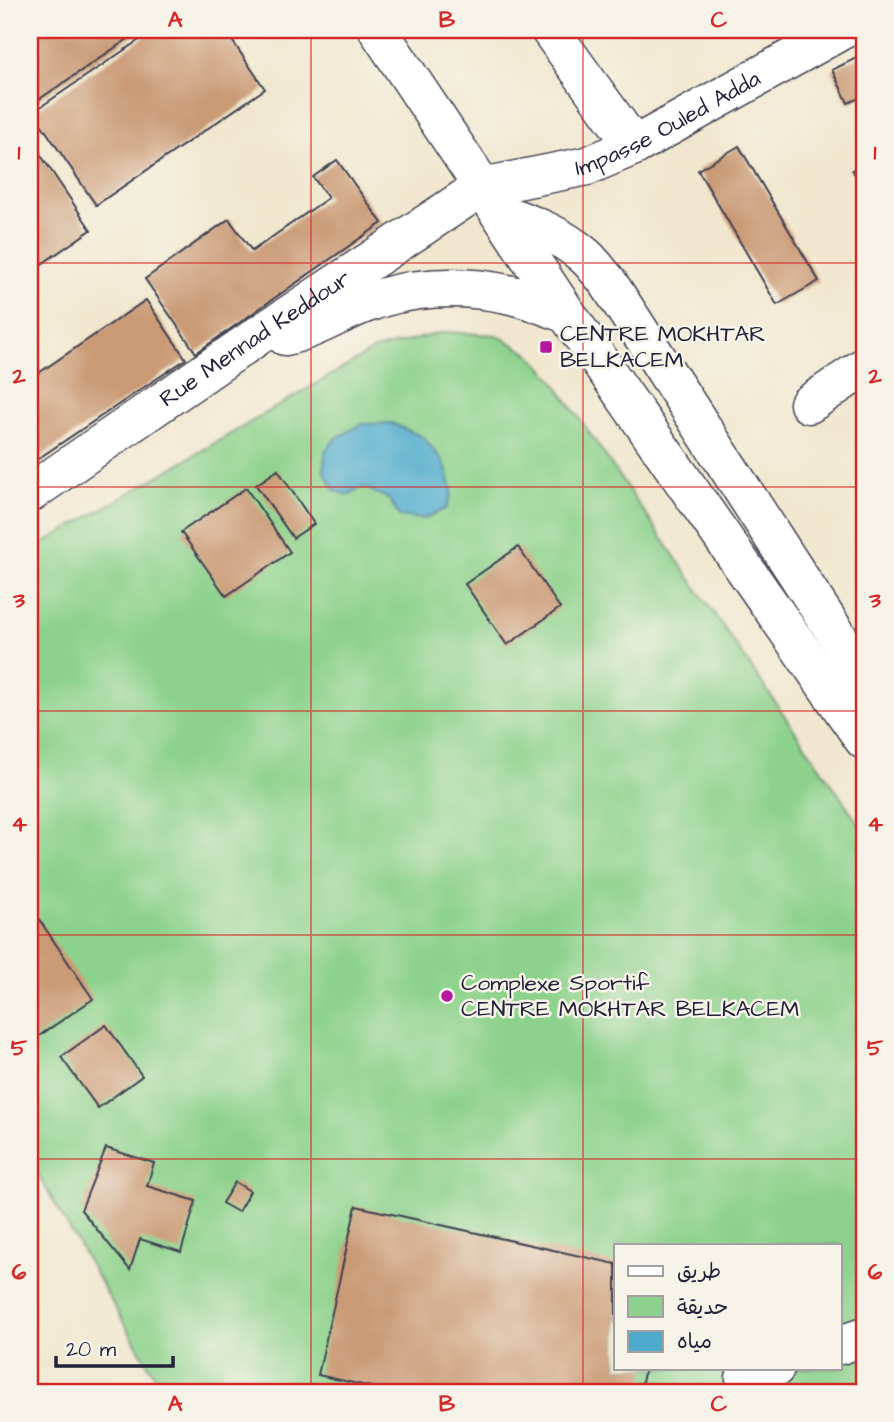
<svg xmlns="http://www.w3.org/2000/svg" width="894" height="1422" font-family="'Architects Daughter','Playpen Sans Arabic',sans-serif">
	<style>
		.green { fill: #8cd28c; stroke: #577a64; stroke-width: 2; fill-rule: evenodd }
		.water { fill: #4eabcd; stroke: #386684; stroke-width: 2 }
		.building { fill: #ca9a74 }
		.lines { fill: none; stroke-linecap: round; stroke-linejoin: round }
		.minor-casing { stroke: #414051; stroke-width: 41 }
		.major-casing { stroke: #414051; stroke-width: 41 }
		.minor { stroke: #fff; stroke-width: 38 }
		.major { stroke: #fff; stroke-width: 38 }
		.grid { fill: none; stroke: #d62828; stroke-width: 2; stroke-opacity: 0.55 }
		.poi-dot { fill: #b5179e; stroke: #f7f3e8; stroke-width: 2.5 }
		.labels { text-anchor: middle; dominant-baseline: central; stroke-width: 5; stroke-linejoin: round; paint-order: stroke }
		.street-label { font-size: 23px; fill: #22223b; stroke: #f7f3e8 }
		.poi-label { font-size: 23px; fill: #22223b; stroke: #f7f3e8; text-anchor: start }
		.neatline { fill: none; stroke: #d62828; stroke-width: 2.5 }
		.grid-label { font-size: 23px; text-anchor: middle; font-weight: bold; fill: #d62828 }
	</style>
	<rect width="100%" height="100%" fill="#f7f3e8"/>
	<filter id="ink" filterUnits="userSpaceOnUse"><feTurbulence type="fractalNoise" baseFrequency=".0143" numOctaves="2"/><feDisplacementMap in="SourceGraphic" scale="14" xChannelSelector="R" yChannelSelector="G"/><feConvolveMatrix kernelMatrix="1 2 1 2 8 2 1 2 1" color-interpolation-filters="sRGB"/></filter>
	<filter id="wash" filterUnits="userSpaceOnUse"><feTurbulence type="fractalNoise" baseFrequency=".00686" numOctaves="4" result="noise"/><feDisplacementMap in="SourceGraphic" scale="28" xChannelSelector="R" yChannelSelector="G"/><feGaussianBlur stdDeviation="1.57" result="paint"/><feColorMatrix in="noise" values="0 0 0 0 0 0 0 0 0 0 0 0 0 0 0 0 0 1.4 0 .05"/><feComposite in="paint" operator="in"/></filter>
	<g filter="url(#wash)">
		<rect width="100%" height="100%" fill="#f1e7ce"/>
		<!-- green -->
		<path class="green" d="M444,332L497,335L531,355L551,377L864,831V1392H164L30,1161V551L374,350ZM616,1245H840V1368H616Z"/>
		<!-- water -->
		<path class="water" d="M391,423L423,437L443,461L448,474L452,491L447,508L424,519L399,516L389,499L363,487L347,495L334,490L324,471L325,451L336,438L362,424Z"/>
		<g id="blocks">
			<!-- building -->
			<path class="building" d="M30,30H141L32,104L30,101Z
				M154,30H225L265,89L96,205L33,112Z
				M864,54V96L848,103L832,70Z
				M30,139L91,230L30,272Z
				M739,146L819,281L777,305L698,170Z
				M337,160L382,223L196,353L145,279L229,219L252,251L328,198L313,177Z
				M864,162V188L852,170Z
				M146,300L186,359L30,464V379Z
				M278,470L314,524L293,538L256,485Z
				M246,488L290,552L226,596L181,532Z
				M518,547L560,608L507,645L465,584Z
				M30,906L93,999L30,1042Z
				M106,1025L142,1076L98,1108L61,1057Z
				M106,1148L154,1163L147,1186L196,1201L181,1252L140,1239L130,1270L81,1210Z
				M235,1182L250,1191L238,1212L222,1203Z
				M356,1206L616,1264V1368H645L640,1392H393L318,1375Z"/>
		</g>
	</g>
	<g filter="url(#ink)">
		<use href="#blocks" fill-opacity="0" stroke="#414051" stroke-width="2"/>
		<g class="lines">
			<!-- minor casing -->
			<g class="minor-casing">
				<g id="minor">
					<path d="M550,30L634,146"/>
					<path id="s1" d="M482,187L587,166L634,146L842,30"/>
					<path d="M809,404L864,367"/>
					<path d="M840,1345L864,1337"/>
					<path d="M745,1378L775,1368"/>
				</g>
			</g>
			<!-- major casing -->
			<g class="major-casing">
				<g id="major">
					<path d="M378,30L567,314L864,740"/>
					<path d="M499,213C529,223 560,234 585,256C593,263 600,273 607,281L864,677"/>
					<path d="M285,336C312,331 338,314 364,304C408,286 461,284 507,294C528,298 548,307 567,314"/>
					<path id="s2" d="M30,493L259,335L482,187"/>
				</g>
			</g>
			<!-- minor -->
			<use href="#minor" class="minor"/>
			<!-- major -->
			<use href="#major" class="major"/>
		</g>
	</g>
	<!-- grid -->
	<path class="grid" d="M311,30V1392M583,30V1392M30,263H864M30,487H864M30,711H864M30,935H864M30,1159H864"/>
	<!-- markers -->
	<g class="poi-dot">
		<rect x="539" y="340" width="14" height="14" rx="3.5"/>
		<circle cx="447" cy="996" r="7"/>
	</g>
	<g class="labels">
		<!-- street labels -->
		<g class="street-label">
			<text stroke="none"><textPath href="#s1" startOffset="198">Impasse Ouled Adda</textPath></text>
			<text stroke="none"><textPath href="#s2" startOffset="273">Rue Mennad Keddour</textPath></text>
		</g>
		<!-- poi labels -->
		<g class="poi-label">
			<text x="560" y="334">CENTRE MOKHTAR<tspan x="560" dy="26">BELKACEM</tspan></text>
			<text x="461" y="983">Complexe Sportif<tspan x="461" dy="26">CENTRE MOKHTAR BELKACEM</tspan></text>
		</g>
	</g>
	<!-- margin -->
	<rect width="894" height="1422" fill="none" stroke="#f7f3e8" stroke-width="77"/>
	<!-- legend -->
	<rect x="614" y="1244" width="228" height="126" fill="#f7f3e8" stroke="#a29fa3" stroke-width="2"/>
	<rect x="628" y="1266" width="35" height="10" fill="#ffffff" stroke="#a29fa3" stroke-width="2"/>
	<text x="677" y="1278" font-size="21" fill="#22223b">طريق</text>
	<rect x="628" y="1296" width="35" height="21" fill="#8cd28c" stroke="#a29fa3" stroke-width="2"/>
	<text x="677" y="1314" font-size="21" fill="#22223b">حديقة</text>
	<rect x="628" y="1331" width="35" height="21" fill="#4eabcd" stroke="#a29fa3" stroke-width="2"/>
	<text x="677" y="1348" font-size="21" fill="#22223b">مياه</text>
	<!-- scale -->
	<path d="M56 1356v10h117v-10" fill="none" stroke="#22223b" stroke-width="3.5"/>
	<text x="66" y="1356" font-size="21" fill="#22223b" stroke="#f7f3e8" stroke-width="5" paint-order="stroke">20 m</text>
	<rect x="38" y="38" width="818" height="1346" class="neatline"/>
	<g class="grid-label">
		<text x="175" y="27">A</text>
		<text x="447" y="27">B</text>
		<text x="719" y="27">C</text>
		<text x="19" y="159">1</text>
		<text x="875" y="159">1</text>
		<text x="19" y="383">2</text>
		<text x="875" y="383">2</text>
		<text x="19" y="607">3</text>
		<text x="875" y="607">3</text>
		<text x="19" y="831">4</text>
		<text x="875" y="831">4</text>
		<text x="19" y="1055">5</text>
		<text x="875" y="1055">5</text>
		<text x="19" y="1279">6</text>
		<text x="875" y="1279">6</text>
		<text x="175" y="1411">A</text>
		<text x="447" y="1411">B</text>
		<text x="719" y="1411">C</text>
	</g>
</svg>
